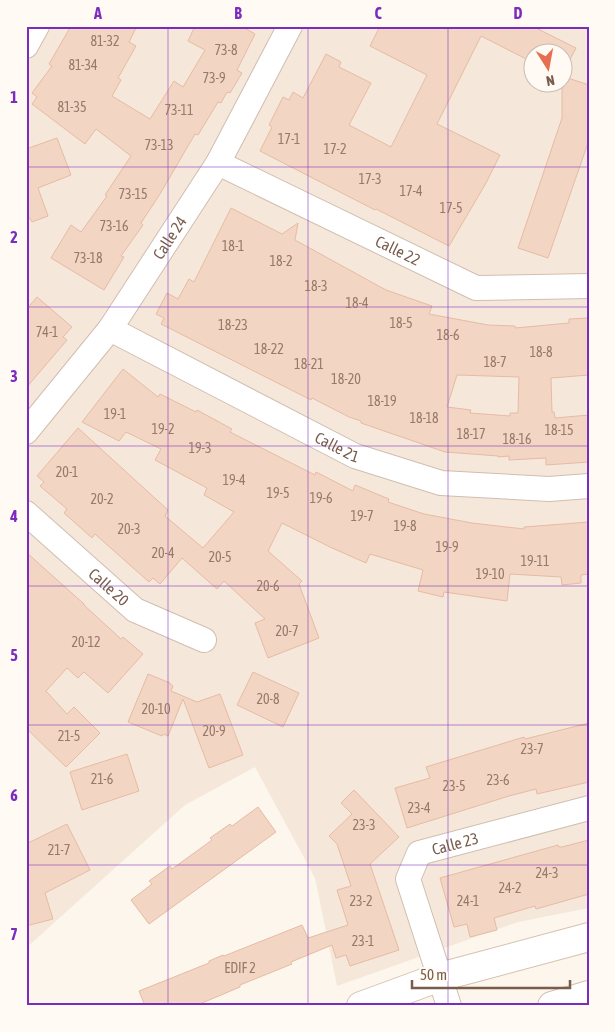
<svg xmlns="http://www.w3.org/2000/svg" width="615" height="1032" font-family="'Asap Condensed',sans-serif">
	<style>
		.residential { fill: #f5e8da; fill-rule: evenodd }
		.building { fill: #f3d5c3; stroke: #e6bba3; fill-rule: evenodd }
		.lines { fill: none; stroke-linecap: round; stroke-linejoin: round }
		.street-casing { stroke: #d1beb0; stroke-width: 26 }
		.secondary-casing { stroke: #d6c0b0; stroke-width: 30 }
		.street { stroke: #fff; stroke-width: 24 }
		.secondary { stroke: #fff; stroke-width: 28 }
		.grid { fill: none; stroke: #7b2cbf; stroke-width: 1; stroke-opacity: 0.55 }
		.labels { text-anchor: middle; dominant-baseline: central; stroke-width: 4; stroke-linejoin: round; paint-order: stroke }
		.number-label { font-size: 14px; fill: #987a6a }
		.street-label { font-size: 16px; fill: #7a5c4d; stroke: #fffaf3 }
		.neatline { fill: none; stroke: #7b2cbf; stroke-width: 2 }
		.grid-label { font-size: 16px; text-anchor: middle; font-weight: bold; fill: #7b2cbf }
	</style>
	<rect width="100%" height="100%" fill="#fdf6ec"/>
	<!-- residential -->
	<path class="residential" d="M26,26H589V908L518,922L337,986L315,878L255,767L185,805L26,948ZM532,52H562V82H532Z"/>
	<!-- building -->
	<path class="building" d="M71,26H137L129,42L136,46L118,78L121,80L112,96L150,119L174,81L183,87L205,50L188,41L195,26H241L255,34L237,70L242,73L230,93L227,92L221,103L218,102L198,135L195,134L160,194L141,223L143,225L121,256L124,257L104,290L51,258L71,225L81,232L107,196L105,195L131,156L96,129L85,144L32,104L37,97L32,93L52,66L49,64Z
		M380,26H532L576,48L562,75V52H532V62L481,36L437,124L500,155L486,183L449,246L376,209L375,210L260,151L272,127L269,125L283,97L289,100L293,92L303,98L326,54L341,62L339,67L371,83L349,125L391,147L427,75L370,46Z
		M562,76L589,85V140L548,258L518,248L562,118Z
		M57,138L71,175L38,188L48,216L32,222L30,218L26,219V149Z
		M231,208L282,234L298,223L295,240L386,290L432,306L429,314L488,325L515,326V328L569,323V319L589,318V375L551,378L552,412H554L555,418L589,415V462L546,465V458L509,460V456L498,457V456L445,452L361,423V421L349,417L312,398L311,400L161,324L164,318L156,314L167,293L178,299L189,279L194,282ZM457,375L519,377L518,413H510V416L470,413L471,410L447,407Z
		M37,297L72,327L63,337L67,340L26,388V310Z
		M123,369L158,397L160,394L196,412L197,410L232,429L230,432L315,475L316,472L353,491L355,485L389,499L388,502L424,514L472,523L524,529V527L589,522V574L581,575V583L562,585L561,577L510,574L507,601L444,592L443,597L418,591L423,570L370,554L366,563L330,547L282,523L268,551L302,581L299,584L319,638L268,658L255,623L265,619L224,581L217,589L182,558L160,584L153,578L149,582L95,534L92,538L64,513L67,509L40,486L44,482L37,476L78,428L168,510L165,516L203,548L234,512L204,495L207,488L155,460L161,449L126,432L119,441L82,422Z
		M26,552L84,604V605L121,639L123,637L143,654L108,693L84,672L78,678L67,668L46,691L67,714L74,707L100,733L66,767L26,728Z
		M253,672L299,693L283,727L237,705Z
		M148,674L170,683V684L173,686L171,691L197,702L220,694L243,755L209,768L183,699L168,736L164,734L162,736L128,722Z
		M589,723V782L537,794L536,789L509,796L407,828L395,788L430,778L426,767L524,737L525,739Z
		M127,754L139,791L82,810L70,772Z
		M354,790L399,837L370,864L399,950L350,966L346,955L336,958L332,945L291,962L292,964L240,985V987L195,1006H145L139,991L209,963V961L223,955L224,956L302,925L308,938L348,925L337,890L351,886L337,844L329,836L352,814L341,803Z
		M258,807L276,832L149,924L131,900L152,884L149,881L170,866L172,869L212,840L210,838L230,824L232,826Z
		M67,824L90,870L45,893L53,919L26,926V844Z
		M589,840V894L536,909L535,906L494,918L497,930L470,937L467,924L454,927L440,878L558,845L559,847H562Z"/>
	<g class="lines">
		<!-- street casing -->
		<g class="street-casing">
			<g id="street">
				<path d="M26,46L37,26"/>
				<path id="s1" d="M218,163L476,288L589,286"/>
				<path id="s2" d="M110,329L355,456L441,483L549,489L589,486"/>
				<path id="s3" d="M26,432L110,329L218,163L290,26"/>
				<path id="s4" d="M26,513L135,610L204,640"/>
				<path id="s5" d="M449,1006L408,879L419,853L589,808"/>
			</g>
		</g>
		<!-- secondary casing -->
		<g class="secondary-casing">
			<path id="secondary" d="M361,1006L440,977L589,937
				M552,1006L589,995"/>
		</g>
		<!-- street -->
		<use href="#street" class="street"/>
		<!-- secondary -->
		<use href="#secondary" class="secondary"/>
	</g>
	<!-- grid -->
	<path class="grid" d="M168,26V1006M308,26V1006M448,26V1006M26,167H589M26,307H589M26,446H589M26,586H589M26,725H589M26,865H589"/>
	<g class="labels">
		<!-- number labels -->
		<g class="number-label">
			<text x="105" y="41">81-32</text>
			<text x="226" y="50">73-8</text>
			<text x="83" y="65">81-34</text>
			<text x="214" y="78">73-9</text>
			<text x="72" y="107">81-35</text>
			<text x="179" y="110">73-11</text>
			<text x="289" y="139">17-1</text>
			<text x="159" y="145">73-13</text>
			<text x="335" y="149">17-2</text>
			<text x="370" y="179">17-3</text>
			<text x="411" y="191">17-4</text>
			<text x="133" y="194">73-15</text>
			<text x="451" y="208">17-5</text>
			<text x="114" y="226">73-16</text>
			<text x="233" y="246">18-1</text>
			<text x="88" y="258">73-18</text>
			<text x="281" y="261">18-2</text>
			<text x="316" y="286">18-3</text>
			<text x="357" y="303">18-4</text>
			<text x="401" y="323">18-5</text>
			<text x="233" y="325">18-23</text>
			<text x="47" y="332">74-1</text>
			<text x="448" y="335">18-6</text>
			<text x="269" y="349">18-22</text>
			<text x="541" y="352">18-8</text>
			<text x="495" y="362">18-7</text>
			<text x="309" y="364">18-21</text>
			<text x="346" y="379">18-20</text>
			<text x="382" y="401">18-19</text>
			<text x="115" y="414">19-1</text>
			<text x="424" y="418">18-18</text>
			<text x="163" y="429">19-2</text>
			<text x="559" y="430">18-15</text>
			<text x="471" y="434">18-17</text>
			<text x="517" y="439">18-16</text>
			<text x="200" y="448">19-3</text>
			<text x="67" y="472">20-1</text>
			<text x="234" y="480">19-4</text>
			<text x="278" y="493">19-5</text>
			<text x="321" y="498">19-6</text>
			<text x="102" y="499">20-2</text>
			<text x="362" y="516">19-7</text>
			<text x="405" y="526">19-8</text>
			<text x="129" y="529">20-3</text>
			<text x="447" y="547">19-9</text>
			<text x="163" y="553">20-4</text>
			<text x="220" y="557">20-5</text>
			<text x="535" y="561">19-11</text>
			<text x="490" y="574">19-10</text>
			<text x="268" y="586">20-6</text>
			<text x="287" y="631">20-7</text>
			<text x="86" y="642">20-12</text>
			<text x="268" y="699">20-8</text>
			<text x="156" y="709">20-10</text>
			<text x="214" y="731">20-9</text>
			<text x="69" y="736">21-5</text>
			<text x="532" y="749">23-7</text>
			<text x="102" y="779">21-6</text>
			<text x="498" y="780">23-6</text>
			<text x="454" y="786">23-5</text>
			<text x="419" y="808">23-4</text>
			<text x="364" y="825">23-3</text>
			<text x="59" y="850">21-7</text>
			<text x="547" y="873">24-3</text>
			<text x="510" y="888">24-2</text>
			<text x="361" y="901">23-2</text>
			<text x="468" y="901">24-1</text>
			<text x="363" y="941">23-1</text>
			<text x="240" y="968">EDIF 2</text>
		</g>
		<!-- street labels -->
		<g class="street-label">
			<text stroke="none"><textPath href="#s3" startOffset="242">Calle 24</textPath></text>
			<text stroke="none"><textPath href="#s1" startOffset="200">Calle 22</textPath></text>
			<text stroke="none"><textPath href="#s2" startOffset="256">Calle 21</textPath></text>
			<text stroke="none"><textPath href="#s4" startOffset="111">Calle 20</textPath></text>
			<text stroke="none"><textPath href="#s5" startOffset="199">Calle 23</textPath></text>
		</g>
	</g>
	<!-- border -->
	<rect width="615" height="1032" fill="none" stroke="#fffaf3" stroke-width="55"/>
	<!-- north arrow -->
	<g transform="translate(548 68) rotate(169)"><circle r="24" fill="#fffaf3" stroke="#cabbb1"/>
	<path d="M0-4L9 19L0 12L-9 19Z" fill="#e76f51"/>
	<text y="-8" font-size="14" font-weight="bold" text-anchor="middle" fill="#7a5c4d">N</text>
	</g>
	<!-- scale -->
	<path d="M412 980v8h158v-8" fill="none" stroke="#7a5c4d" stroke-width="2.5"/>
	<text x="420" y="980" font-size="15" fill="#7a5c4d" stroke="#fffaf3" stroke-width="4" paint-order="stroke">50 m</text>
	<rect x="28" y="28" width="560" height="976" class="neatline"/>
	<g class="grid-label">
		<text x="98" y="19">A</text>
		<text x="238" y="19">B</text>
		<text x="378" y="19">C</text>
		<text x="518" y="19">D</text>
		<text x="14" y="103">1</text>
		<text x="14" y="243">2</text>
		<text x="14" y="382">3</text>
		<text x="14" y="522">4</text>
		<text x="14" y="661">5</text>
		<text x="14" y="801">6</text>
		<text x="14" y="940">7</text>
	</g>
</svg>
